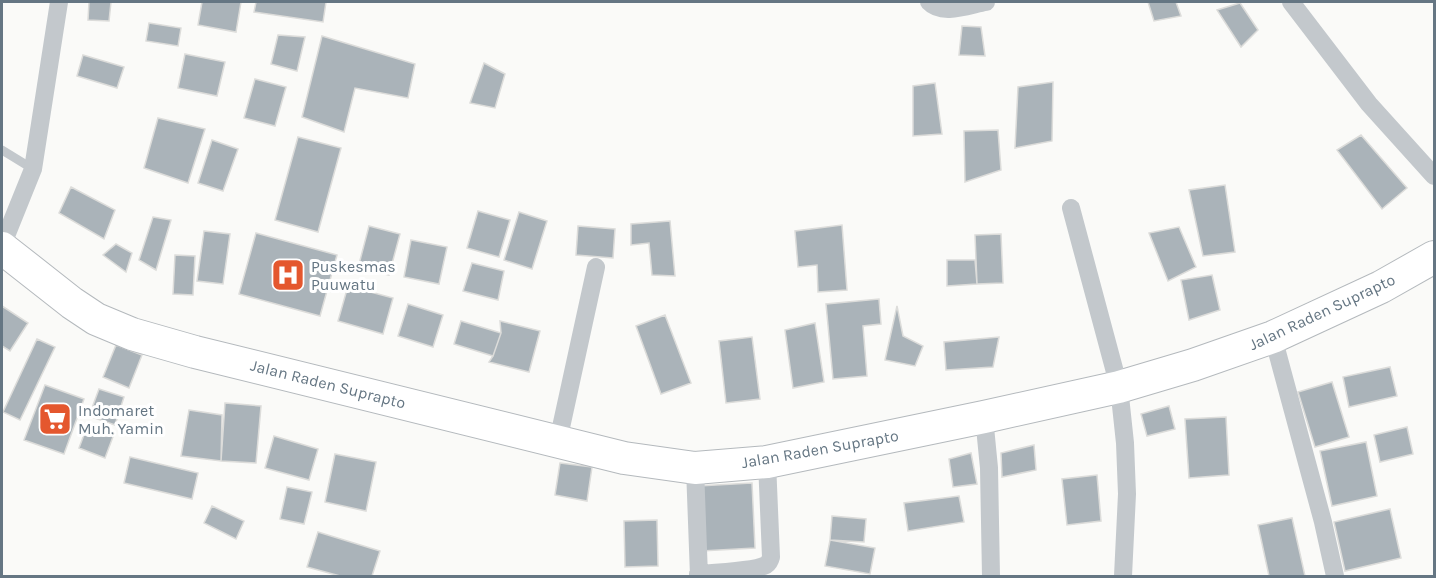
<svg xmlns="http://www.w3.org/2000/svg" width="1436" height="578" font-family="Karla,sans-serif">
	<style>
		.building { fill: #aab3b9; stroke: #dcdcda; stroke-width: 1.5 }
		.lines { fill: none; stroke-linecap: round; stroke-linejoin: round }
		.highway-casing { stroke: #b4b9bd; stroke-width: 34 }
		.lane { stroke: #c3c8cc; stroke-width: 9 }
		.street { stroke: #c3c8cc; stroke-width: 18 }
		.highway { stroke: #fff; stroke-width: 32 }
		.labels { text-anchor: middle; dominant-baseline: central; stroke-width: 6; stroke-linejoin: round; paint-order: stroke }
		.poi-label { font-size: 16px; fill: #657683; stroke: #fff; text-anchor: start }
		.street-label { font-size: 16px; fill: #657683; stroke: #fff }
	</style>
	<rect width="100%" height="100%" fill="#fafaf8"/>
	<!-- building -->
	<path class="building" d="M89,2H111L109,21L88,20Z
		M202,2H241L236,32L198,25Z
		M256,2H326L323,22L254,12Z
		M1148,2H1176L1181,16L1154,21Z
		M1240,3L1258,30L1241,47L1217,10Z
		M149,23L181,28L178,46L146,41Z
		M962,26L981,27L985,56L959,55Z
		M278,35L305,37L297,71L271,64Z
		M322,36L415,64L408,98L355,88L344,132L302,117Z
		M185,54L225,62L217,96L178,88Z
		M83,55L124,67L117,88L77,76Z
		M484,63L505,74L495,108L470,103Z
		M255,79L286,87L275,126L244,118Z
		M1053,82L1052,141L1015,148L1018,87Z
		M935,83L942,134L913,136V86Z
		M158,118L205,129L188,183L144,168Z
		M998,130L1001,170L965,182L964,131Z
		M1361,135L1407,188L1382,209L1337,150Z
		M298,137L341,148L318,232L275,220Z
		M212,140L238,149L223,191L198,183Z
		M1225,185L1235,252L1203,256L1189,190Z
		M71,187L115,210L104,239L59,213Z
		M478,211L510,220L499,257L467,248Z
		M519,212L547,221L532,269L504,260Z
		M153,217L171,220L156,270L139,260Z
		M670,221L675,276L652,275L649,243L631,245V224Z
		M842,225L847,290L818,292L817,265L798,267L795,231Z
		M369,226L400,234L389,275L358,268Z
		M578,226L615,229L613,258L576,255Z
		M1179,227L1196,267L1168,281L1149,233Z
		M204,231L230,234L223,284L197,281Z
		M256,233L337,255L320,316L239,294Z
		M1001,234L1003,283L977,284L975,235Z
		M411,240L447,247L439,284L404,277Z
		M116,244L132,253L126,272L103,255Z
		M175,255L195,256L193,295L173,294Z
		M947,260H975L977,284L947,286Z
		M472,263L504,271L498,300L463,291Z
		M1212,275L1220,310L1189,320L1181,280Z
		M348,286L393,298L383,334L338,321Z
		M879,299L881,324L863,326L867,376L833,379L826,304Z
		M408,304L443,315L433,347L398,336Z
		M2,306L28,323L10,351L2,346Z
		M897,306L903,336L923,346L915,366L885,360Z
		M665,315L691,383L661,394L636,326Z
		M461,321L501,333L493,356L454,344Z
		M500,321L540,331L529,372L489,362L493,356L501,333Z
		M815,323L824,382L793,388L785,330Z
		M752,337L760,399L726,403L719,341Z
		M999,337L993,367L946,370L944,342Z
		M37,339L55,347L20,420L3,412Z
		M116,345L142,355L129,388L103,377Z
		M1390,367L1397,396L1349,407L1343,377Z
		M1332,382L1349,437L1315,447L1298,392Z
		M45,385L84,399L64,454L24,440Z
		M99,389L124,397L115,425L89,416Z
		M225,403L261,406L256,463L221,461Z
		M1169,406L1175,429L1147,436L1141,414Z
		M189,410L222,415L221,461L181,456Z
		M1226,417L1229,475L1189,478L1185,419Z
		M88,424L114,434L105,458L79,448Z
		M1407,427L1413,454L1380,462L1374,435Z
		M274,436L318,449L309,480L265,468Z
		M1366,442L1377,496L1332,506L1320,451Z
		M1034,445L1036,470L1002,477L1001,453Z
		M971,453L977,484L953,487L949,459Z
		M335,454L376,462L366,511L325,502Z
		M130,457L198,473L192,499L124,483Z
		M560,463L592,467L587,501L555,495Z
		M1097,475L1101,521L1067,525L1062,479Z
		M752,483L755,548L701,551L698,486Z
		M287,487L312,492L304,524L280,519Z
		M959,496L964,522L908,531L904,503Z
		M212,506L244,521L236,539L204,523Z
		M1390,509L1401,558L1345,571L1334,522Z
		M832,516L866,519L864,542L830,540Z
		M1292,518L1305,576H1269L1258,525Z
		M657,520L658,566L625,567L624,521Z
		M318,532L380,551L372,576H340L307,567Z
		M830,540L875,548L870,574L825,566Z"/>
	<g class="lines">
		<!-- highway casing -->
		<g class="highway-casing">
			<path id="highway" d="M2,248L72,303L96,319L132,334L195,352L624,458L695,468L767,462L984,417L1119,387L1193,365L1273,337L1381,287L1434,257"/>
		</g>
		<!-- lane -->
		<path class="lane" d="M2,150L33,169"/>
		<!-- street -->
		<path class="street" d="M929,2C942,16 969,5 986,2
			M1291,2L1369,104L1434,176
			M1071,208L1119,387L1125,443L1127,494L1123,576
			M2,246L33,169L59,2
			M1273,337L1323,522L1335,576
			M984,417L989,468L991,576
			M558,441L596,267
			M695,468L699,576
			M698,574C713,573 755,571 766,565C769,563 770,561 771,557L767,462"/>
		<!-- highway -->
		<use href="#highway" class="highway"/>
	</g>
	<!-- icons -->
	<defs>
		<g id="hospital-square" transform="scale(1.725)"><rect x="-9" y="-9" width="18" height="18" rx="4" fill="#e4572e" stroke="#fff"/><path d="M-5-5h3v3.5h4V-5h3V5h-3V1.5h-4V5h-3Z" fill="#fff"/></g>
		<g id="supermarket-square" transform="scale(1.725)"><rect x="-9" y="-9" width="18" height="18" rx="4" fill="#e4572e" stroke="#fff"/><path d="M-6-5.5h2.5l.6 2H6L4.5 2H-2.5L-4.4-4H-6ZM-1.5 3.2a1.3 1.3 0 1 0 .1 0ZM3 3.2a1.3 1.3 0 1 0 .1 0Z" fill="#fff"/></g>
	</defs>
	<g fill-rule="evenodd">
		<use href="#hospital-square" x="288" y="275"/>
		<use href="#supermarket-square" x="55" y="419"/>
	</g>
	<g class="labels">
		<!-- poi labels -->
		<g class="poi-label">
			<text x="311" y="266">Puskesmas<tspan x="311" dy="18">Puuwatu</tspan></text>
			<text x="78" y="410">Indomaret<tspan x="78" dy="18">Muh. Yamin</tspan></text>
		</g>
		<!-- street labels -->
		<g class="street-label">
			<text transform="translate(1322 312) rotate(-25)">Jalan Raden Suprapto</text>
			<text transform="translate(328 384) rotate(14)">Jalan Raden Suprapto</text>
			<text transform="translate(820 449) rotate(-10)">Jalan Raden Suprapto</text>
		</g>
	</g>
	<!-- border -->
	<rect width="1436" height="578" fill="none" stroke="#657683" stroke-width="6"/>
</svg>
